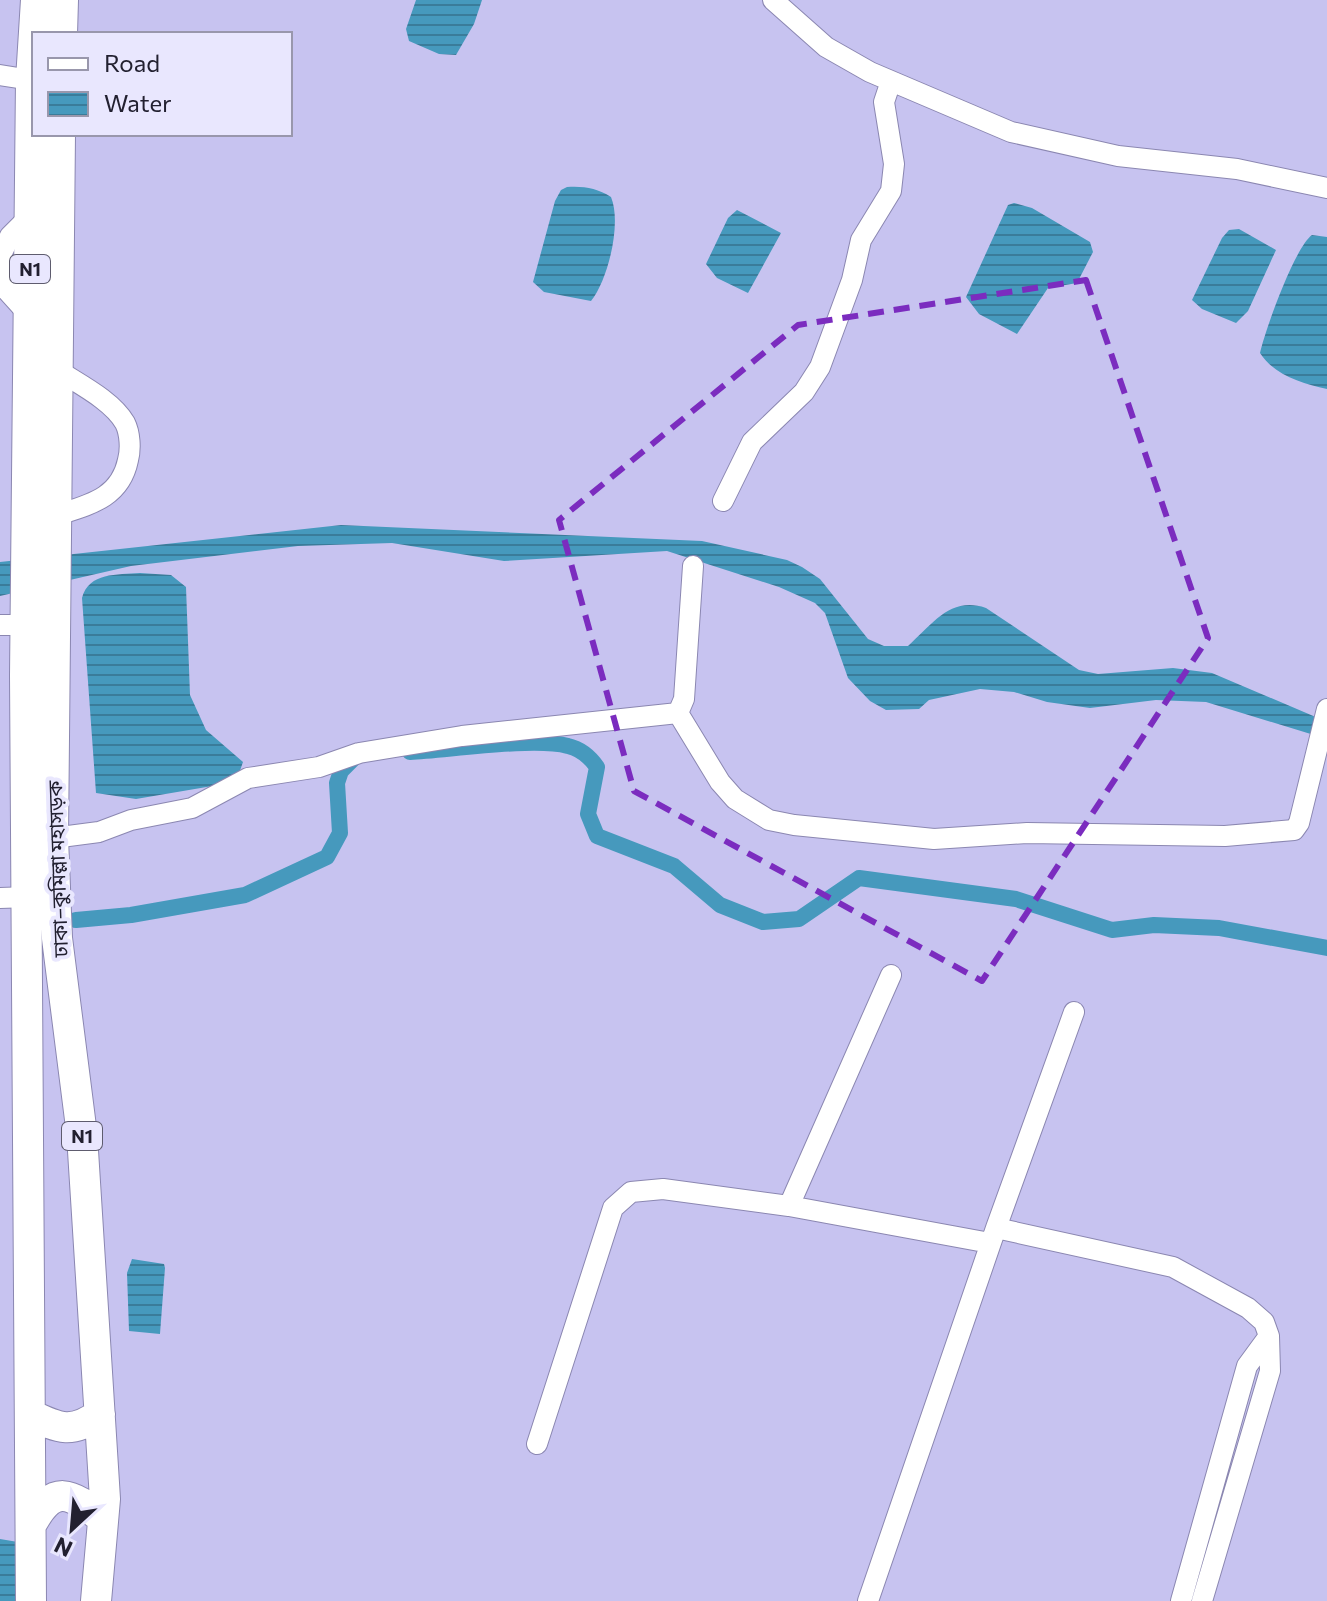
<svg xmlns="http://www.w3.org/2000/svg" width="1327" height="1601" font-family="Commissioner,'Noto Sans Bengali',sans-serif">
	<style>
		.water { fill: url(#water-rules) }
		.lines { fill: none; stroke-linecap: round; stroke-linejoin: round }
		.canal { stroke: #4699bd; stroke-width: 16 }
		.minor-casing { stroke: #8b87b1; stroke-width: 22 }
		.highway-casing { stroke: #8b87b1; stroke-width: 32 }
		.minor { stroke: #fff; stroke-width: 20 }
		.highway { stroke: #fff; stroke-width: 30 }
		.marked { fill: none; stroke: #7b2cbf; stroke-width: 6; stroke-dasharray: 16 10; stroke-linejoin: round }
		.labels { text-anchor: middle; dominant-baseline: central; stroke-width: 8; stroke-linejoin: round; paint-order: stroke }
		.shield { fill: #e9e7fe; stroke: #5e5c6e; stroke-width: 2 }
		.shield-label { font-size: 18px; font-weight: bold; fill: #222030 }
		.street-label { font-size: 20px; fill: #222030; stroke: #e9e7fe }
	</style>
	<defs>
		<pattern id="water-rules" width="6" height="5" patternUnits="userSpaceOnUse" patternTransform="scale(2)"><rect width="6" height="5" fill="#4699bd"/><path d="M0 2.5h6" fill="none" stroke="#3a7c9a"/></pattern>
	</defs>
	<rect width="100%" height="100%" fill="#c7c3f0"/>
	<!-- water -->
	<path class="water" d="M416,0H482L474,24L456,55L439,54L409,41L406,29Z
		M567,187C584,186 597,188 611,197C622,223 608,280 591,301L544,292L533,282L555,201L561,190Z
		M1014,203L1032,208L1090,242L1093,252L1077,283L1048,288L1017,334L979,314L966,297L1008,205Z
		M737,210L781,233L748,293L717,278L706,264L728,218Z
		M1239,229L1276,250L1248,311L1236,323L1202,309L1192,300L1222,238L1229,230Z
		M1312,235L1327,237V389C1302,383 1275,376 1260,353C1265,330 1295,247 1312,235Z
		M341,525L702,541L787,560L802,567L820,579L868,639L884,646H908C933,624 950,596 986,608L1079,670L1098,674L1173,668L1212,673L1318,718L1327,739L1206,702L1156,700L1090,708L1047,702L1014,692L980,689L929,700L919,709L886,710L870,701L848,678L825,613L815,603L779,587L667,551L504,561L392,543L298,546L131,566L0,596V562Z
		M140,573L171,575L186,587L190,695L206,730L243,762L236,782L136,799L96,793L82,598C89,572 117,575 140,573Z
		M132,1259L164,1264L165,1268L160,1334L129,1331L127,1273Z
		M0,1539L18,1542L23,1601H0Z"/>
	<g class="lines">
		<!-- canal -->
		<path class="canal" d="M410,752C449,750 534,737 568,746C581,749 590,757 597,767L588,814L597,836L674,866L720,905L763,922L799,919L859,878L1016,899L1112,930L1154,925L1219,928L1327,948
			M76,920L131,915L245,895L327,857L340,833L337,783L341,771L356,756"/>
		<!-- minor casing -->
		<g class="minor-casing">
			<path id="minor" d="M773,0L826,47L870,72L1011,132L1118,156L1237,169L1327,188
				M0,75L31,80
				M0,257L10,236L30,216
				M0,263L1,284L30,316
				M723,501L752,442L804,392L820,367L852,280L861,240L891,191L894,164L884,102L891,81
				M54,516C88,505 120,499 128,460C131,449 130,433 125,423C112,400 77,383 56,369
				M0,625H26
				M678,713L720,782L735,799L769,820L794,825L934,839L1027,833L1225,836L1294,830L1299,823L1327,709
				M53,838L99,832L131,820L192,808L248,778L319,767L359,753L462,736L678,713L684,699L693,566
				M0,898L29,897
				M789,1206L891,975
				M996,1228L1074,1012
				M537,1444L613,1208L631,1192L663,1189L789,1206L990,1243
				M868,1601L996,1228L1173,1267L1248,1308L1264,1322L1269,1336L1270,1371L1202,1601
				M1181,1601L1247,1366L1269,1336"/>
		</g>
		<!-- highway casing -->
		<g class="highway-casing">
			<path id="highway" d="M62,34L63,0
				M60,134L53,838L57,938L82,1135L105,1499L96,1601
				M31,1415C60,1429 72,1434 100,1414
				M31,1525C54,1483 70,1492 103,1519
				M31,1601L25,676L31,80L36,0"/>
		</g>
		<!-- minor -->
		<use href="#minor" class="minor"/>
		<!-- highway -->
		<use href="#highway" class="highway"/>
	</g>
	<!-- marked area -->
	<path class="marked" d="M1086,280L1208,638L982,981L634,791L559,520L798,325Z"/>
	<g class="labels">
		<!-- shield labels -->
		<g class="shield">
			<rect x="10" y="255" width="40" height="28" rx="6"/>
			<rect x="62" y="1122" width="40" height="28" rx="6"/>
		</g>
		<g class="shield-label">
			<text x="30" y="269">N1</text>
			<text x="82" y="1136">N1</text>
		</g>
		<!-- street labels -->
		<g class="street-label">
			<text transform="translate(57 869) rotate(-92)">ঢাকা–কুমিল্লা মহাসড়ক</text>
		</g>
	</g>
	<!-- legend -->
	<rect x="32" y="32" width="260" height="104" fill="#e9e7fe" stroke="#9997ac" stroke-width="2"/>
	<rect x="48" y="58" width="40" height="12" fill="#ffffff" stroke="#9997ac" stroke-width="2"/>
	<text x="104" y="72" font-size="24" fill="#222030">Road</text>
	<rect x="48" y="92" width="40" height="24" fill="url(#water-rules)" stroke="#9997ac" stroke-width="2"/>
	<text x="104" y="112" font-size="24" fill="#222030">Water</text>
	<!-- north arrow -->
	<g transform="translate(72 1529) rotate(206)" stroke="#e9e7fe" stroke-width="6" paint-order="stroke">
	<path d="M0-6L14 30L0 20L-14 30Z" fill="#222030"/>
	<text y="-12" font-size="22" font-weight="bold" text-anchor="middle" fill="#222030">N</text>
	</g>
</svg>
